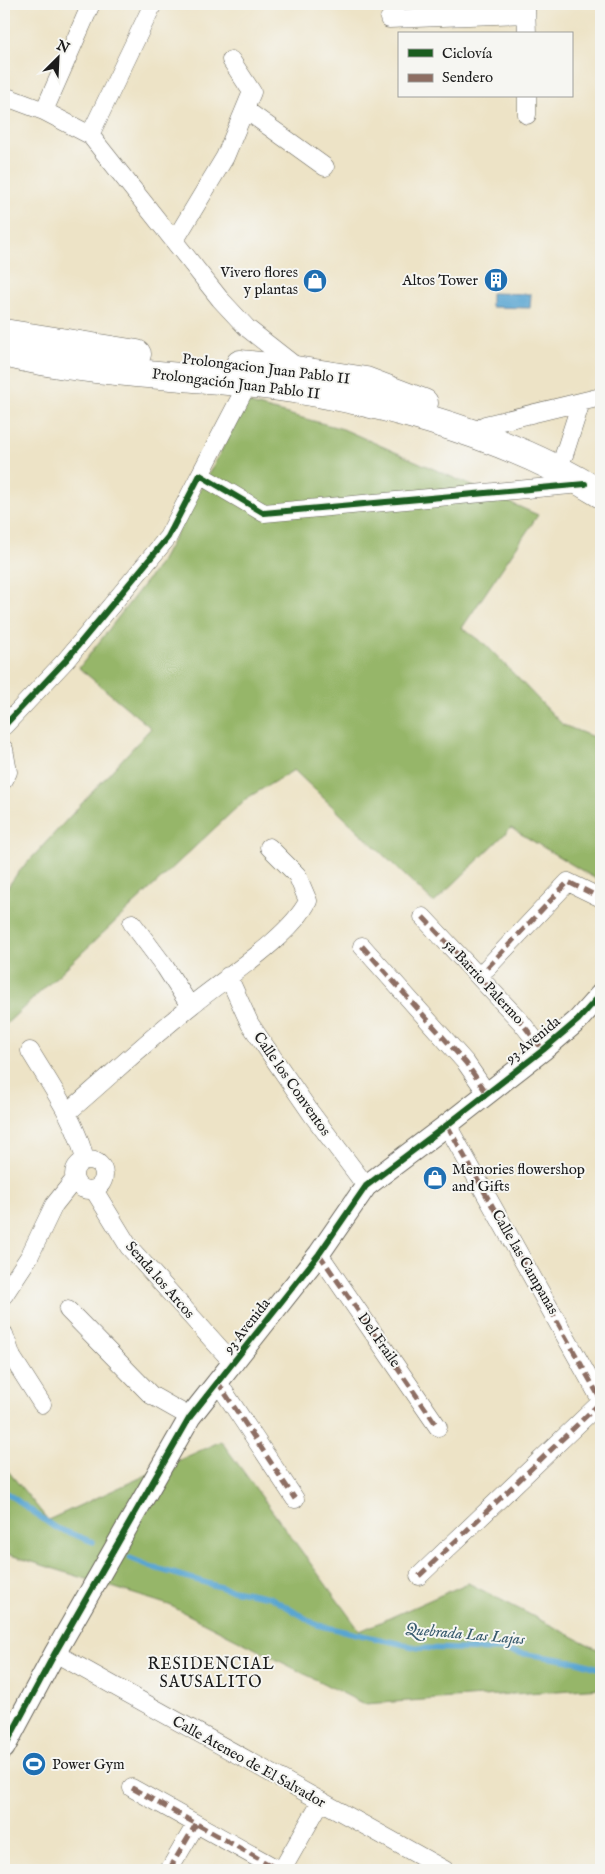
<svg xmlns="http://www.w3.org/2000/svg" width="605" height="1874" font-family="'IM FELL English',serif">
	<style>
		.forest { fill: #96b669; stroke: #596942 }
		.water { fill: #59a5d1; stroke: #3a6076 }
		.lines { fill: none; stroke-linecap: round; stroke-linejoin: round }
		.stream { stroke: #59a5d1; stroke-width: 5.5 }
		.minor-casing { stroke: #656258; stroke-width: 19 }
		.tertiary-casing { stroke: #656258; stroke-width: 23 }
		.primary-casing { stroke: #656258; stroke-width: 29 }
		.minor { stroke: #fff; stroke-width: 18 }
		.tertiary { stroke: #fff; stroke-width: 21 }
		.primary { stroke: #fff; stroke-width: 28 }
		.quiet { stroke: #8d6e63; stroke-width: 5; stroke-dasharray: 10 5; stroke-linecap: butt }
		.cycleway-casing { stroke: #f6f6f2; stroke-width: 9 }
		.cycleway { stroke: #1b5e20; stroke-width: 6 }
		.labels { text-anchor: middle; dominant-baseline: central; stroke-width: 4; stroke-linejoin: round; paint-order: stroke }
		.poi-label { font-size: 15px; fill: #1c1c1c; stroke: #f6f6f2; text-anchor: end }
		.street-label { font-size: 15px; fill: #1c1c1c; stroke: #f6f6f2 }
		.water-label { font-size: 16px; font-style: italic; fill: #375a6d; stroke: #f6f6f2 }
		.neighbourhood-label { font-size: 16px; letter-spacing: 1px; fill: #1c1c1c; stroke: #f6f6f2 }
	</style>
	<rect width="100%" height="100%" fill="#f6f6f2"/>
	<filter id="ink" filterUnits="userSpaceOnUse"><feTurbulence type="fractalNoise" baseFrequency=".02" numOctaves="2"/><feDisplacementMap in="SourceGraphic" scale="10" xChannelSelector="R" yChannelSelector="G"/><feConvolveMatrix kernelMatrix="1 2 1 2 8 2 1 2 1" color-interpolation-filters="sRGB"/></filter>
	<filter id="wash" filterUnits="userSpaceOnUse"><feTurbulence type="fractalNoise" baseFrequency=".0096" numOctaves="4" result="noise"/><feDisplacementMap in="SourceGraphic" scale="20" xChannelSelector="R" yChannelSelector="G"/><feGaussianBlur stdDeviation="1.12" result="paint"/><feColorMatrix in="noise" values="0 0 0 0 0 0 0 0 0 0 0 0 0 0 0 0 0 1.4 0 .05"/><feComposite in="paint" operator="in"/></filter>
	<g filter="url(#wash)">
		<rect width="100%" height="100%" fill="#ede3c6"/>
		<!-- forest -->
		<path class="forest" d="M247,403L343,429L538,515L462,628L486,645L563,725L601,740V882L511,828L434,903L294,770L247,798L4,1026V892L17,874L151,728L79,668L161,562Z
			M221,1441L360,1631L468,1583L601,1651V1688L364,1704L169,1605L4,1553V1466L48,1520Z"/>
		<!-- water -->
		<path class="water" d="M491,293L531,294L530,308L491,307Z"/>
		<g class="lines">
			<!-- stream -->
			<path class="stream" d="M4,1491L54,1527L93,1542
				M130,1558L155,1568L227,1589L270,1597L317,1625L419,1648L500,1650L578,1662L601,1669"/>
		</g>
	</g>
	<g filter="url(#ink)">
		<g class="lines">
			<!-- minor casing -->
			<g class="minor-casing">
				<path id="minor" d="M526,4L527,34
					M389,19L526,14
					M4,96L44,111L90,135L220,299L247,328L298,368
					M527,96V115
					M246,110L325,167
					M44,111L91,4
					M90,135L153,4
					M175,240L225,157L252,92L231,60
					M485,425L601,397
					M564,455L581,402
					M200,475L248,383
					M4,726L66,660L168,537L200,475L264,513L582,484
					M4,749L8,772L4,780
					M423,917L521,1022L543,1050
					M132,923L165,967L190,1006
					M362,946L466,1063L486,1092
					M487,968L568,882L601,898
					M228,976L250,1024L311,1113L366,1186
					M30,1051C51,1086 76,1120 85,1160
					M67,1113C109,1077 149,1039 192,1005C225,978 290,937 308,901L297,875L269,847
					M447,1125L601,1400
					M74 1175a15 15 0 1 1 30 0a15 15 0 1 1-30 0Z
					M94,1190L129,1247L234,1364
					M319,1254L438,1427
					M4,1295L29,1257L54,1205L74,1180
					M68,1310L151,1395L190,1417
					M4,1334L12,1357L42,1404
					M217,1381L295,1499
					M419,1576L601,1402
					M55,1653L445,1870
					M132,1788L279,1870
					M169,1870L196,1824
					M282,1870L320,1803"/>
			</g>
			<!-- tertiary casing -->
			<g class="tertiary-casing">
				<path id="tertiary" d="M4,1748L55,1653L190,1417L319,1254L366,1186L447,1125L543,1050L578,1020L601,994"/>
			</g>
			<!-- primary casing -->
			<g class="primary-casing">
				<path id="primary" d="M4,333L137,354
					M4,353C83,373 166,374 247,383C362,395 503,432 601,494
					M240,364L283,368L366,381L424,403"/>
			</g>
			<!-- minor -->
			<use href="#minor" class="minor"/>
			<!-- tertiary -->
			<use href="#tertiary" class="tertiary"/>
			<!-- primary -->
			<use href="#primary" class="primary"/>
			<!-- quiet -->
			<path class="quiet" d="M423,917L521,1022L543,1050
				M362,946L466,1063L486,1092
				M487,968L568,882L601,898
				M447,1125L601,1400
				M319,1254L438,1427
				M217,1381L295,1499
				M419,1576L601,1402
				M132,1788L279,1870
				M169,1870L196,1824"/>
			<!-- cycleway casing -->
			<g class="cycleway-casing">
				<path id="cycleway" d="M4,726L66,660L168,537L200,475L264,513L585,484
					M4,1748L55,1653L190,1417L319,1254L366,1186L447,1125L543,1050L578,1020L601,994"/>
			</g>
			<!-- cycleway -->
			<use href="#cycleway" class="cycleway"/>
		</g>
	</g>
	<!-- icons -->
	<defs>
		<g id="building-disc" transform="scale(1.25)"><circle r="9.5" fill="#1f6fb2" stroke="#f6f6f2"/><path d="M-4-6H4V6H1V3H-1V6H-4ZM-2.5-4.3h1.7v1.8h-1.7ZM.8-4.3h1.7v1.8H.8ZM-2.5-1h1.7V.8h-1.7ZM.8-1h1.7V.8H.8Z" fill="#fff"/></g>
		<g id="shop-disc" transform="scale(1.25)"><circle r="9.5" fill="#1f6fb2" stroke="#f6f6f2"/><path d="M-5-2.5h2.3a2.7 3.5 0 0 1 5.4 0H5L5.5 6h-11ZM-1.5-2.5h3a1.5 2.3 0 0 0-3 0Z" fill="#fff"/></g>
		<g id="stadium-disc" transform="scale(1.25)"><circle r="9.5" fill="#1f6fb2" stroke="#f6f6f2"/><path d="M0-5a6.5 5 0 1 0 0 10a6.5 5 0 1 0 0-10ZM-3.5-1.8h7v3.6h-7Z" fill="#fff"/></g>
	</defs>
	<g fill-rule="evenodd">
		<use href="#building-disc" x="496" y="280"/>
		<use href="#shop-disc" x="315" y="281"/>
		<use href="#shop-disc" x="435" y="1178"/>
		<use href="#stadium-disc" x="34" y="1764"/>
	</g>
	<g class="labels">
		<!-- poi labels -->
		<g class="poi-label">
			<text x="298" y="272">Vivero flores<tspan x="298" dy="17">y plantas</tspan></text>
			<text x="478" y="280">Altos Tower</text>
			<text x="452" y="1169" text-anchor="start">Memories flowershop<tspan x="452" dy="17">and Gifts</tspan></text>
			<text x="52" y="1764" text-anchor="start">Power Gym</text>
		</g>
		<!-- street labels -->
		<g class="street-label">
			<text transform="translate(266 369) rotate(7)">Prolongacion Juan Pablo II</text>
			<text transform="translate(236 384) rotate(7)">Prolongación Juan Pablo II</text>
			<text transform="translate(484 982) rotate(47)">5a Barrio Palermo</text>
			<text transform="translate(533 1040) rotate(-39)">93 Avenida</text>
			<text transform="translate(292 1084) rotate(55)">Calle los Conventos</text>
			<text transform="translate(525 1262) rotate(60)">Calle las Campanas</text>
			<text transform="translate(160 1280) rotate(49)">Senda los Arcos</text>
			<text transform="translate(247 1326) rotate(-52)">93 Avenida</text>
			<text transform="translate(379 1340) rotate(55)">Del Fraile</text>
			<text transform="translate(249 1762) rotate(29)">Calle Ateneo de El Salvador</text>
		</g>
		<!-- water labels -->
		<g class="water-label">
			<text transform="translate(465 1635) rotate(5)">Quebrada Las Lajas</text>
		</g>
		<!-- neighbourhood labels -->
		<g class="neighbourhood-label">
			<text x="211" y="1665">RESIDENCIAL<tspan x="211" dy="18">SAUSALITO</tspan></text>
		</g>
	</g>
	<!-- margin -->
	<rect width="605" height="1874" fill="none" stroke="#f6f6f2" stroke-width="20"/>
	<!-- legend -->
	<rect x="398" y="32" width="175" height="65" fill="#f6f6f2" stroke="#9f9f9c"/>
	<rect x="408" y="49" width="25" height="8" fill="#1b5e20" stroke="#9f9f9c"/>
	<text x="442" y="58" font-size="15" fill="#1c1c1c">Ciclovía</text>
	<rect x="408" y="74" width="25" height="8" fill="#8d6e63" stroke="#9f9f9c"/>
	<text x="442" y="82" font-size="15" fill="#1c1c1c">Sendero</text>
	<!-- north arrow -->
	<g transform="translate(58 58) rotate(24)" stroke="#f6f6f2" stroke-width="4" paint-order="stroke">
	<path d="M0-4L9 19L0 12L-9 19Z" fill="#1c1c1c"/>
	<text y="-8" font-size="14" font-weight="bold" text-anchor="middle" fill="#1c1c1c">N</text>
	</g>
</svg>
